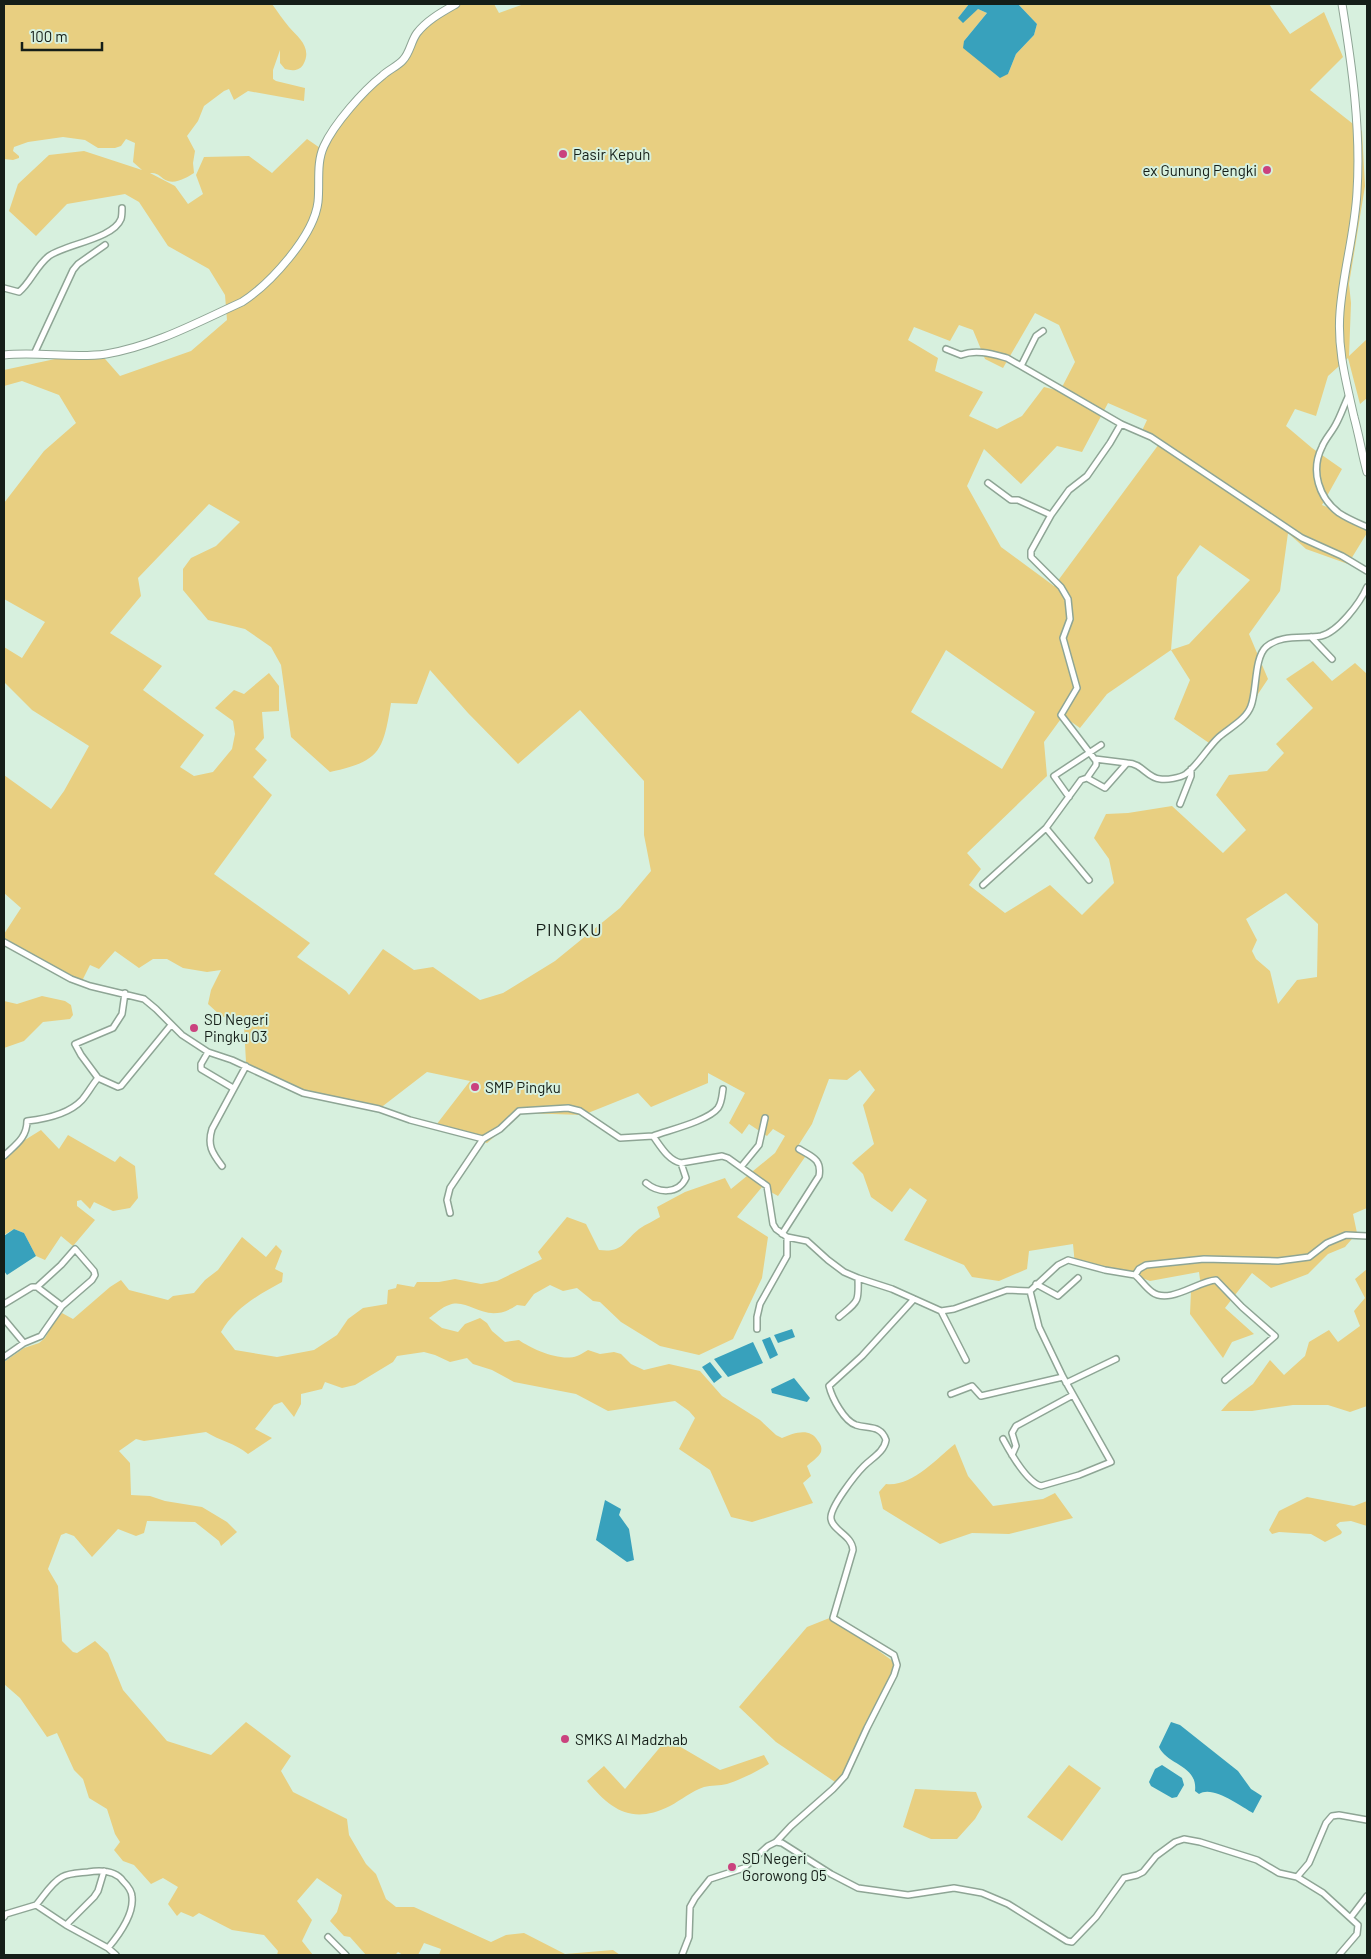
<svg xmlns="http://www.w3.org/2000/svg" width="1371" height="1959" font-family="Barlow,sans-serif">
	<style>
		.green { fill: #e8cf81; fill-rule: evenodd }
		.water { fill: #38a1bc }
		.lines { fill: none; stroke-linecap: round; stroke-linejoin: round }
		.street-casing { stroke: #8ea595; stroke-width: 8 }
		.secondary-casing { stroke: #8ea595; stroke-width: 9 }
		.street { stroke: #fff; stroke-width: 5 }
		.secondary { stroke: #fff; stroke-width: 7 }
		.poi-dot { fill: #ca427e; stroke: #d7f0de; stroke-width: 2 }
		.labels { text-anchor: middle; dominant-baseline: central; stroke-width: 4; stroke-linejoin: round; paint-order: stroke }
		.poi-label { font-size: 15px; fill: #151e18; stroke: #d7f0de; text-anchor: start }
		.quarter-label { font-size: 18px; letter-spacing: 1px; fill: #151e18; stroke: #d7f0de }
	</style>
	<rect width="100%" height="100%" fill="#d7f0de"/>
	<!-- green -->
	<path class="green" d="M4,4H272C278,12 283,20 289,27C298,37 313,48 303,65C299,71 292,71 285,69L280,63V50L273,70V79L276,81L305,88L304,101L248,91L234,100L229,89L224,91L204,106L198,121L187,136L195,151L193,163L194,173C188,177 176,184 168,181C160,178 159,172 150,173L175,186L188,204L203,194L196,175L204,157L249,156L272,173L307,139L323,150L341,122L385,74L403,62L419,35L426,27L460,4H494L499,13L524,4H969L959,17L978,9L987,13L964,41L1008,74L1016,54L1034,35L1037,24L1018,4H1269L1290,34L1324,12L1343,57L1310,90L1362,131L1365,186L1349,284L1351,303L1349,356L1367,339V398L1360,404L1348,358L1328,376L1316,416L1295,409L1286,426L1312,448L1342,469L1322,505L1367,523V533L1348,564L1306,549L1288,533L1280,591L1249,634L1268,679L1258,694L1249,717L1212,745L1174,719L1190,680L1171,650L1107,694L1080,728L1063,716L1044,742L1047,776L967,853L981,869L969,885L1005,913L1050,885L1082,915L1114,883L1109,859L1094,838L1106,814L1128,813L1172,806L1223,853L1246,830L1216,795L1229,775L1267,771L1284,753L1276,744L1313,708L1286,679L1313,661L1332,681L1355,663L1367,674V1208L1353,1214L1357,1233L1345,1247L1328,1254L1308,1274L1271,1288L1252,1273L1225,1308L1254,1334L1232,1342L1223,1358L1190,1314L1191,1291L1201,1287L1199,1272L1150,1281L1129,1273L1075,1265L1073,1244L1029,1251L1027,1269L999,1281L972,1277L964,1265L904,1240L927,1200L910,1188L892,1212L871,1197L863,1174L852,1163L874,1144L863,1105L875,1090L860,1070L847,1080L829,1079L812,1124L796,1149L805,1157L778,1196L762,1187L737,1217L768,1237L762,1278L733,1339L699,1355L660,1346L621,1322L600,1302L593,1301L577,1288L563,1291L550,1285L534,1294L525,1306L517,1305C485,1327 470,1297 449,1305C442,1307 435,1314 429,1318L442,1328L458,1332L465,1324L480,1318L487,1323L492,1331L505,1342L519,1340C531,1349 561,1362 577,1356C580,1355 584,1352 588,1350L600,1354L614,1352L621,1354L631,1364L644,1370L669,1364L700,1371L722,1396L760,1420L776,1435L782,1438C794,1433 810,1427 818,1441C821,1445 822,1447 821,1452C819,1457 811,1462 807,1466L811,1476L803,1483L813,1503L752,1522L731,1517L710,1470L679,1449L695,1418L689,1411L675,1401L608,1411L576,1394L514,1382L492,1370L473,1364L467,1358L450,1362L435,1355L424,1352L397,1356L393,1362L355,1385L342,1388L325,1382L322,1389L301,1394V1404L294,1417L282,1402L274,1405L255,1429L272,1438L248,1454C235,1443 220,1441 206,1432L144,1441L136,1439L119,1451L130,1463L131,1495L150,1496L165,1501L202,1507L227,1522L237,1532L221,1546L219,1541L195,1522L147,1521L144,1533L136,1536L118,1529L92,1557L74,1536L66,1533L61,1535L48,1569L58,1586L62,1641L73,1652L77,1653L95,1641L108,1653L123,1690L167,1741L211,1755L246,1722L291,1756L281,1771L293,1792L347,1819L349,1835L366,1864L376,1874L386,1899L396,1907H414L491,1942L506,1935L524,1933L565,1954L613,1950L620,1955H439L441,1949L424,1943L418,1955H403L398,1952L395,1955H366L350,1937L344,1936L330,1921L337,1912L342,1895L317,1878L297,1901L312,1920L302,1941L313,1955H277L278,1951L264,1935L232,1930L199,1913L193,1917L181,1912L177,1916L168,1904L178,1887L163,1878L151,1884L134,1865L123,1861L114,1850L120,1842L115,1834L107,1809L89,1798L83,1779L74,1770L57,1733L47,1737L20,1698L4,1684V1362L24,1348L39,1343L45,1338L52,1325L62,1313L73,1319L110,1287L121,1280L129,1290L168,1300L173,1296L194,1293L205,1280L218,1270L242,1237L266,1257L276,1245L282,1251L275,1269L283,1273L282,1282C258,1295 235,1308 221,1332L235,1350L277,1357L314,1350L337,1335L348,1319L363,1308L387,1304L388,1290L396,1288L397,1284L414,1287L417,1282H439L455,1279L481,1284L497,1281L542,1259L538,1252L567,1217L586,1224L599,1250C623,1253 623,1242 639,1229C646,1224 654,1221 660,1217L657,1207L685,1192L725,1178L731,1189L775,1153L785,1136L773,1129L767,1136L749,1124L742,1134L729,1123L745,1093L708,1073V1083L651,1107L638,1093L583,1115L522,1113L487,1143L433,1129L470,1081L427,1072L379,1109L295,1090L246,1062L244,1026L220,1015L208,1004L211,990L221,970L207,972L183,968L167,959H153L139,968L115,951L99,969L90,965L81,983L4,942V934L21,908L4,893V775L51,809L64,791L89,746L32,710L4,682V647L22,658L45,622L4,599V503L44,451L76,423L59,395L22,381L4,386V370L55,359L99,352L120,376L191,351L227,320L225,295L209,269L168,246L139,202L125,194L67,204L36,236L9,211L18,184L49,155L84,151L142,170L133,162L135,143L126,139L121,146L115,148H98L85,140L63,137L28,142L14,147L13,151L19,156V158L13,160L4,159ZM1035,313L1059,325L1075,362L1060,391L1044,387L1022,416L997,429L969,416L983,392L935,371L938,358L908,340L914,327L950,341L959,325L973,330L985,359L1003,368ZM1108,403L1147,420L1140,435L1159,444L1054,586L1001,547L967,486L984,449L1021,484L1057,446L1082,452ZM209,504L240,522L216,546L191,558L183,569V590L208,620L245,629L271,647L281,665L291,737L330,772C380,761 383,752 391,703L417,704L430,670L468,713L518,764L580,710L644,781V835L651,871L620,908L555,961L503,993L480,1000L433,967L414,970L383,949L349,995L346,991L297,957L310,943L214,874L272,795L253,777L267,760L255,749L264,738L262,712L279,711V686L269,673L244,694L234,690L215,708L233,721L235,734L232,749L213,772L194,776L180,767L204,735L143,690L162,666L110,633L141,596L138,578ZM1200,545L1250,580L1189,644L1171,650L1177,577ZM946,650L1035,712L1002,769L911,712ZM1286,893L1318,924L1317,977L1297,980L1278,1004L1270,971L1256,959L1252,951L1257,940L1246,919Z
		M42,996L65,1001L71,1005L73,1015L70,1019L43,1022L24,1041L4,1048V1001L17,1004Z
		M41,1130L59,1149L68,1135L115,1162L120,1156L135,1166L138,1198L130,1208L113,1211L94,1202L90,1209L81,1200L77,1201V1206L95,1220L73,1246L61,1236L45,1260L36,1256L24,1233L14,1229L4,1235V1153Z
		M1367,1269V1406L1350,1412L1328,1405H1293L1252,1411H1221L1229,1402L1253,1384L1270,1360L1284,1375L1305,1356L1309,1342L1329,1330L1338,1342L1360,1326L1354,1311L1365,1298L1355,1279Z
		M955,1444L968,1476L993,1506L1043,1499L1055,1493L1073,1518L1009,1534L972,1533L940,1544L883,1509L879,1492L886,1484C912,1487 936,1459 955,1444Z
		M1307,1497L1354,1506L1367,1501V1526L1351,1521L1340,1522L1336,1525L1342,1532L1341,1534L1325,1542L1311,1534L1279,1532L1272,1534L1269,1530L1279,1511Z
		M837,1615L852,1631L898,1665L838,1784L776,1742L739,1707L807,1627Z
		M667,1739L720,1770L764,1755L769,1764C756,1772 742,1779 727,1784C720,1786 711,1785 704,1787C692,1791 681,1800 670,1806C632,1825 611,1810 587,1781L604,1766L625,1789Z
		M1069,1765L1101,1788L1062,1841L1027,1817Z
		M915,1789L976,1792L982,1807L975,1819L957,1839H931L903,1827Z"/>
	<!-- water -->
	<path class="water" d="M969,4H1018L1037,24L1034,35L1016,54L1008,74L1000,78L963,48L964,41L987,13L978,9L963,23L958,18Z
		M14,1229L24,1233L36,1256L7,1275L4,1271V1236Z
		M792,1329L795,1337L778,1343L774,1335Z
		M770,1337L778,1355L770,1359L762,1340Z
		M753,1342L763,1363L728,1377L714,1359Z
		M710,1362L722,1377L714,1383L702,1367Z
		M794,1378L810,1398L807,1402L772,1393L771,1389Z
		M605,1500L621,1509L619,1515L629,1529L634,1560L627,1562L596,1540Z
		M1171,1722L1180,1725L1238,1771L1251,1789L1262,1796L1253,1813C1240,1806 1213,1785 1199,1794L1195,1791C1198,1765 1167,1765 1159,1747Z
		M1162,1765L1182,1778L1184,1785L1177,1797L1172,1798L1151,1786L1149,1782L1155,1769Z"/>
	<g class="lines">
		<!-- street casing -->
		<g class="street-casing">
			<path id="street" d="M4,288L19,292C31,282 36,266 49,256C66,244 113,239 121,219C122,216 122,211 122,208
				M946,349L961,355C976,349 992,354 1007,358L1121,424L1151,437L1302,538L1342,556L1367,571
				M35,352L73,270L78,264L105,245
				M1021,366L1036,336L1043,331
				M1349,395C1344,405 1341,415 1336,424C1332,432 1325,439 1322,447C1310,471 1319,498 1339,513C1348,519 1358,523 1367,527
				M988,483L1011,500H1018L1051,515
				M1311,637L1332,659
				M1095,759L1127,763
				M1087,778L1096,765V761L1061,715L1077,688L1063,638L1070,619L1068,599L1061,587L1031,557V551L1051,515L1069,490L1087,476L1110,443L1121,424
				M1069,797L1054,776L1101,745
				M1180,804L1191,776V769
				M1046,828L1089,880
				M983,885L1046,828L1081,780L1087,778L1105,788L1127,763C1142,763 1147,778 1160,779C1167,780 1180,778 1186,774C1199,764 1207,748 1219,737C1229,728 1246,720 1251,706C1257,691 1254,658 1266,647C1281,634 1303,639 1321,636C1338,632 1360,603 1367,587
				M4,942L71,979L90,986L144,999L156,1009L182,1035L208,1052L232,1060L303,1093L379,1109L410,1120L483,1139L500,1129L519,1111L568,1108L580,1111L620,1138L653,1136C661,1147 668,1160 681,1163L722,1156L728,1158L767,1186L773,1224L776,1229L787,1237L807,1241L828,1260L844,1272L858,1278L892,1289L941,1311L954,1309L1007,1290L1030,1291L1058,1265L1068,1260L1105,1270L1135,1275L1139,1269L1146,1265L1204,1259L1278,1261L1294,1259L1309,1257L1327,1243L1346,1235L1367,1236
				M208,1052L201,1064V1069L233,1088
				M98,1078L81,1055L75,1044L113,1028L122,1014L125,993
				M653,1136C669,1130 708,1121 718,1108C722,1102 722,1095 723,1089
				M4,1156C15,1145 27,1138 27,1121C45,1119 69,1114 82,1100C88,1093 92,1085 98,1078L118,1087L121,1086L171,1025
				M222,1166C212,1153 207,1145 212,1129L246,1066
				M741,1167L759,1145L765,1118
				M646,1183C658,1193 678,1195 686,1178L681,1163
				M450,1213L447,1200L450,1188L483,1139
				M782,1234L819,1176C822,1159 812,1157 799,1149
				M1135,1275C1141,1280 1145,1287 1152,1292C1169,1305 1198,1281 1216,1280L1242,1307L1275,1336L1225,1380
				M1036,1284L1058,1296L1078,1278
				M4,1304L32,1287H37L62,1306
				M941,1311L966,1360
				M839,1317C858,1301 859,1303 858,1278
				M4,1319L24,1343
				M757,1329V1317L760,1304L787,1256V1237
				M4,1357L24,1343L41,1336L62,1306L92,1280L95,1275L94,1271L75,1249L61,1265L37,1287
				M1066,1383L1116,1359
				M951,1394L972,1386L981,1396L1063,1377
				M1003,1439C1010,1452 1027,1482 1041,1486L1079,1475L1111,1462L1063,1377L1039,1327L1030,1291
				M1012,1455L1016,1446L1012,1433L1016,1426L1073,1395
				M776,1842L782,1843L831,1874L858,1888L908,1895L954,1888L982,1893L1008,1904L1067,1941L1072,1942L1096,1917L1124,1878L1137,1875L1143,1872L1156,1856L1175,1842L1184,1839L1200,1842L1257,1860L1279,1873L1297,1877L1309,1863L1326,1823L1332,1816L1339,1815L1367,1820
				M1297,1877L1323,1893L1358,1925L1357,1934L1339,1955
				M36,1905C44,1896 51,1883 62,1877C69,1873 80,1873 88,1872C101,1870 115,1870 123,1881C127,1885 132,1891 132,1897C134,1914 118,1936 108,1948
				M4,1917L6,1914L36,1905L66,1925L108,1948L116,1955
				M1351,1917L1367,1896
				M66,1925L94,1897L98,1891L104,1871
				M328,1937L346,1955
				M682,1955L689,1937L690,1907L695,1898L710,1879L744,1868L768,1846L776,1842L791,1826L833,1789L845,1776L867,1728L894,1675L897,1665L894,1655L833,1618L853,1550C852,1535 833,1531 831,1519C829,1508 856,1474 864,1466C872,1458 884,1452 886,1440C881,1425 869,1429 856,1425C844,1421 832,1398 829,1386L862,1356L914,1299"/>
		</g>
		<!-- secondary casing -->
		<g class="secondary-casing">
			<path id="secondary" d="M1342,4C1352,66 1361,129 1357,192C1355,232 1343,272 1340,312C1337,349 1346,381 1354,417C1359,435 1362,454 1367,472
				M4,355C38,351 73,359 106,354C154,346 198,322 242,302C270,284 314,236 318,202C320,183 316,163 324,146C334,124 363,91 382,76C388,70 398,66 403,60C410,53 411,41 417,33C427,20 442,12 456,4"/>
		</g>
		<!-- street -->
		<use href="#street" class="street"/>
		<!-- secondary -->
		<use href="#secondary" class="secondary"/>
	</g>
	<!-- markers -->
	<g class="poi-dot">
		<circle cx="563" cy="154" r="5"/>
		<circle cx="1267" cy="170" r="5"/>
		<circle cx="194" cy="1028" r="5"/>
		<circle cx="475" cy="1087" r="5"/>
		<circle cx="565" cy="1739" r="5"/>
		<circle cx="732" cy="1867" r="5"/>
	</g>
	<g class="labels">
		<!-- poi labels -->
		<g class="poi-label">
			<text x="573" y="154">Pasir Kepuh</text>
			<text x="1257" y="170" text-anchor="end">ex Gunung Pengki</text>
			<text x="204" y="1019">SD Negeri<tspan x="204" dy="17">Pingku 03</tspan></text>
			<text x="485" y="1087">SMP Pingku</text>
			<text x="575" y="1739">SMKS Al Madzhab</text>
			<text x="742" y="1858">SD Negeri<tspan x="742" dy="17">Gorowong 05</tspan></text>
		</g>
		<!-- quarter labels -->
		<g class="quarter-label">
			<text x="569" y="929">PINGKU</text>
		</g>
	</g>
	<!-- border -->
	<rect width="1371" height="1959" fill="none" stroke="#151e18" stroke-width="10"/>
	<!-- scale -->
	<path d="M22 42v8h80v-8" fill="none" stroke="#151e18" stroke-width="2.5"/>
	<text x="30" y="42" font-size="15" fill="#151e18" stroke="#d7f0de" stroke-width="4" paint-order="stroke">100 m</text>
</svg>
